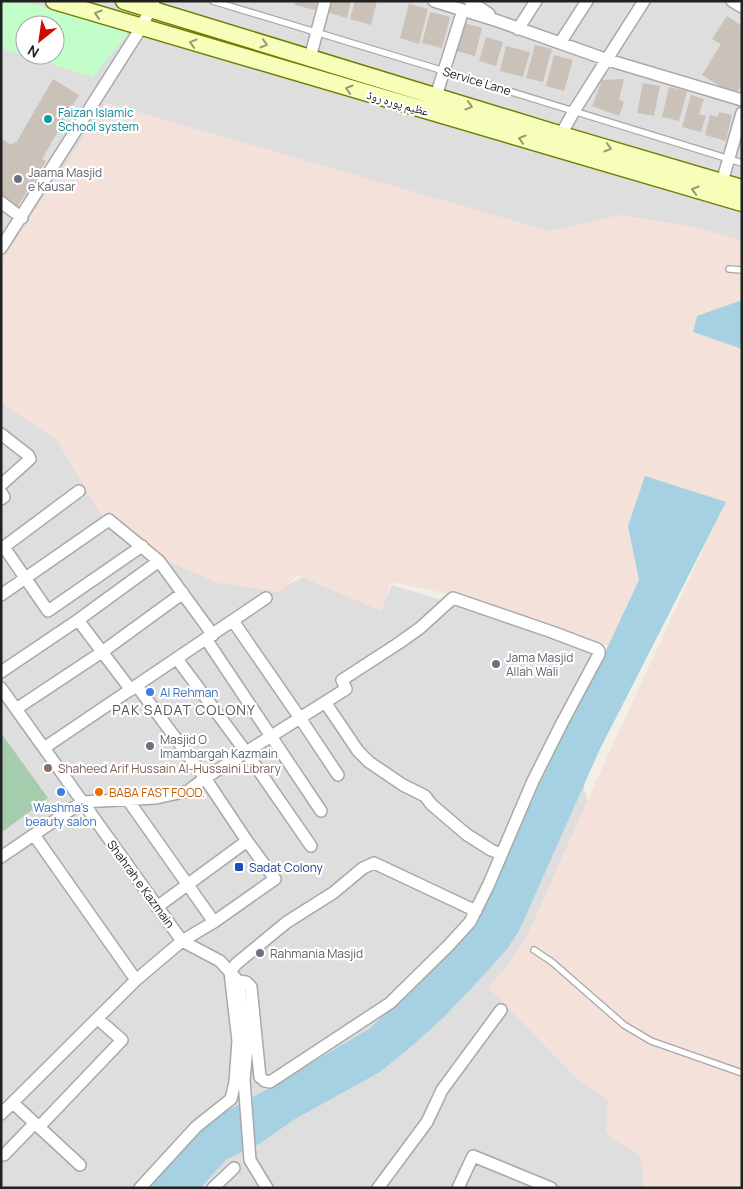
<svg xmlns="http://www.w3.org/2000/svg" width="743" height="1189" font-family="Manrope,'Noto Naskh Arabic',sans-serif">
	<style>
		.residential { fill: #dfdede; fill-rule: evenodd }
		.military { fill: #f4e2da }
		.cemetery { fill: #a6ccae }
		.park { fill: #c2fdca; fill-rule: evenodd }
		.water { fill: #a5d1e2 }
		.building { fill: #cac1b9 }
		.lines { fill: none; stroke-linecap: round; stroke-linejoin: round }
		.service-casing { stroke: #a8a8a8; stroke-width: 8 }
		.minor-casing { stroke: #a8a8a8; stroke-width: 14 }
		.secondary-casing { stroke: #6b7f00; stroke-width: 19 }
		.service { stroke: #fff; stroke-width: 5.5 }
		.minor { stroke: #fff; stroke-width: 11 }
		.secondary { stroke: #f7feb9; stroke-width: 16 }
		.oneway { stroke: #979b75 }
		.culture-dot { fill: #0f9aa8; stroke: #fff; stroke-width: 2 }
		.worship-dot { fill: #6b7280; stroke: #fff; stroke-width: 2 }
		.shop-dot { fill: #3f7fe0; stroke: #fff; stroke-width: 2 }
		.education-dot { fill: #8d6e63; stroke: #fff; stroke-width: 2 }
		.food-dot { fill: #e8710a; stroke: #fff; stroke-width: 2 }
		.transit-dot { fill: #1a4fb4; stroke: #fff; stroke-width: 2 }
		.labels { text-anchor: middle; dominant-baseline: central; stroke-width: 4.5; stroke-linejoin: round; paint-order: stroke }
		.street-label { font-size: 12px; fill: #212121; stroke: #fff }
		.culture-label { font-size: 12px; fill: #0d838f; stroke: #fff; text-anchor: start }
		.worship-label { font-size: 12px; fill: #5b616d; stroke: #fff; text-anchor: start }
		.shop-label { font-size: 12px; fill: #366cbe; stroke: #fff; text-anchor: start }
		.education-label { font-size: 12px; fill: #785e54; stroke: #fff; text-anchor: start }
		.food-label { font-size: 12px; fill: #c56008; stroke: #fff; text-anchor: start }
		.transit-label { font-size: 12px; fill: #164399; stroke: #fff; text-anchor: start }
		.neighbourhood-label { font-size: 14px; letter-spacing: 1px; fill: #545454; stroke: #fff }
	</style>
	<rect width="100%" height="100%" fill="#f2efe7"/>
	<!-- residential -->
	<path class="residential" d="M1,1H742V248L1,285ZM25,25H55V55H25Z
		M1,395L278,589L304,577L381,610L392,585L628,657L576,759L621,923L742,1188H1Z"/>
	<!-- military -->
	<path class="military" d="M106,103L550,231L620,215L696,227L742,241V300L697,316L693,332L742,349V1188H644L641,1156L610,1137L606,1129L608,1100L578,1080L488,987L505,969L526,938L607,757L725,502L628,526L639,580L608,646L444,593L391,582L381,611L297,575L280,592L218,583L160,558L99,512L56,439L1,403V262Z"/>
	<!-- cemetery -->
	<path class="cemetery" d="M1,733L48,798L1,833Z"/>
	<!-- park -->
	<path class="park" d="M1,1H22L129,32L93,77L1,48ZM25,25H55V55H25Z"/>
	<!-- water -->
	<path class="water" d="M742,300V349L693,332L697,316Z
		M645,476L726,502L599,751L519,931L507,949L481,978L445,1016L412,1046L380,1072L295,1119L259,1144L227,1159L200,1188H148L173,1158L200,1131L221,1114L257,1095L369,1029L443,959L469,932L488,899L515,836L557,748L608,646L639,580L628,526Z"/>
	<!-- building -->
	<path class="building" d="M296,1H317L315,10L295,5Z
		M328,1H351L347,18L326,12Z
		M355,1H377L371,25L350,19Z
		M409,4L428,9L419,44L400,38Z
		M430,12L450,17L442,48L422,43Z
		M727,16L742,26V85L736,93L730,90L729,92L702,75L721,44L712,39Z
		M464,23L482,28L475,56L456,51Z
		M486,37L503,42L496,66L479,61Z
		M535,45L552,49L543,82L526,78Z
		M506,46L530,52L523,77L500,71Z
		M554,55L573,60L564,91L546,86Z
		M53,79L79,95L42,159L46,161L16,209L1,197V138L11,145L14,142L16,143Z
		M624,79L619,100L624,102L619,116L592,106L602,80Z
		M643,83L660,86L654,116L637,113Z
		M669,87L687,91L679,121L662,117Z
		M691,95L704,99L699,114L706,116L701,132L682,127Z
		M719,112L732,115L726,141L705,135L710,115L718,117Z"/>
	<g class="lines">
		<!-- service casing -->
		<g class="service-casing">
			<path id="service" d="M213,1L444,71L742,163
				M729,269L742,270
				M534,950L552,962L624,1025L651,1041L742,1073"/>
		</g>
		<!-- minor casing -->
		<g class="minor-casing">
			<path id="minor" d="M434,1L498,21L608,60L742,100
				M470,1L489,14
				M732,1L742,7
				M518,29L536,1
				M560,43L587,1
				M310,58L325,1
				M436,96L463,10
				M558,140L574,111L644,1
				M722,182L742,113
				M1,202L22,218
				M1,248L141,28L154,1
				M1,434L28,455L30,459L1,485
				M1,492L4,497L1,499
				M4,547L48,611L142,546
				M1,549L79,491
				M1,595L109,520L159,561L213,635
				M78,620L131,690
				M233,621L300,718L338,775
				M206,639L321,811
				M177,659L246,752L311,846
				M1,672L78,620L159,561
				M1,688L182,941L220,961L238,981L240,991L247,1047L244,1080L250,1160L267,1188
				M325,702L358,751L369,762L403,785L425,796L431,804L466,834L491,850L501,854
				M16,709L102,652L183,593
				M44,748L266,598
				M128,800L214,922
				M34,835L136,980
				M1,857L82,802L156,798L188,791L205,778L346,689L342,680L399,643L420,628L453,598L552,632L597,649L599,651V654L562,723L533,781L488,886L470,922L448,946L390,1003L270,1082L265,1081L260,1077L251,987L246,982L238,981
				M157,907L247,841
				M13,1103L80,1165
				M1,1114L136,980L182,941L214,922L275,879L247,841L205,778L137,686
				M39,1127L122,1040L98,1019
				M4,1155L35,1123
				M140,1188L196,1127L231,1099L235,1082L238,1041L230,972L236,964L287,922L333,893L363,868L374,863L476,911
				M213,1188L234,1168
				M378,1188L427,1122L442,1090L501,1010
				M458,1188L473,1156L551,1188"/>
		</g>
		<!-- secondary casing -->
		<g class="secondary-casing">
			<path id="secondary" d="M54,1L742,203
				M124,1L562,135L742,188"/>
		</g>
		<!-- service -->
		<use href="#service" class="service"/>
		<!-- minor -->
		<use href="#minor" class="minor"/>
		<!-- secondary -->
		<use href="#secondary" class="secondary"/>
	</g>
	<!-- one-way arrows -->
	<defs><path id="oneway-chevron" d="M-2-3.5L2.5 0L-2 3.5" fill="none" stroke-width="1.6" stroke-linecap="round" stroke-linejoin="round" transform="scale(1.25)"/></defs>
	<g class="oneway">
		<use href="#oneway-chevron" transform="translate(98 14) rotate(-163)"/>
		<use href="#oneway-chevron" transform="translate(193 43) rotate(-164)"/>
		<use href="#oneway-chevron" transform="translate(264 44) rotate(17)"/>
		<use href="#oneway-chevron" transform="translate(349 89) rotate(-164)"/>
		<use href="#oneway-chevron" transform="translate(469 106) rotate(17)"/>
		<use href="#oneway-chevron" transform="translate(522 139) rotate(-164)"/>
		<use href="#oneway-chevron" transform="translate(608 148) rotate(17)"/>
		<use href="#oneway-chevron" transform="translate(695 190) rotate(-164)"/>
	</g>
	<!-- markers -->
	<circle class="culture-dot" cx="48" cy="119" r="5"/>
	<g class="worship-dot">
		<circle cx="18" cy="179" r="5"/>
		<circle cx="496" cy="664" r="5"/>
		<circle cx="150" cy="746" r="5"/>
		<circle cx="260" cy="953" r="5"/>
	</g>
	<g class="shop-dot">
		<circle cx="150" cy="692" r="5"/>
		<circle cx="61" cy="792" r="5"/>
	</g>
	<circle class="education-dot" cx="48" cy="768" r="5"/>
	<circle class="food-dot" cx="99" cy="792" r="5"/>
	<rect class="transit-dot" x="234" y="862" width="10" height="10" rx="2.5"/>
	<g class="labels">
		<!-- street labels -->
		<g class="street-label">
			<text transform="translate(477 81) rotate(17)">Service Lane</text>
			<text transform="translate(398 103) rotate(16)">عظیم پورہ روڈ</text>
			<text transform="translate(141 884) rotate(54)">Shahrah e Kazmain</text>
		</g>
		<!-- culture labels -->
		<g class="culture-label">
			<text x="58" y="112">Faizan Islamic<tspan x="58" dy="14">School system</tspan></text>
		</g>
		<!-- worship labels -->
		<g class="worship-label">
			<text x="28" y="172">Jaama Masjid<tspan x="28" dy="14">e Kausar</tspan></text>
			<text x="506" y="657">Jama Masjid<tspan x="506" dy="14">Allah Wali</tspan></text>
			<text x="160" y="739">Masjid O<tspan x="160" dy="14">Imambargah Kazmain</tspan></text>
			<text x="270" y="953">Rahmania Masjid</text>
		</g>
		<!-- shop labels -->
		<g class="shop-label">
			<text x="160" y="692">Al Rehman</text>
			<text x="61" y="807" text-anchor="middle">Washma's<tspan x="61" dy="14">beauty salon</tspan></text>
		</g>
		<!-- education labels -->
		<g class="education-label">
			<text x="58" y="768">Shaheed Arif Hussain Al-Hussaini Library</text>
		</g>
		<!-- food labels -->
		<g class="food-label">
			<text x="109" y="792">BABA FAST FOOD.</text>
		</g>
		<!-- transit labels -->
		<g class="transit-label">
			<text x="249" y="867">Sadat Colony</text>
		</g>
		<!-- neighbourhood labels -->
		<g class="neighbourhood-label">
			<text x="184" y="709">PAK SADAT COLONY</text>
		</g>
	</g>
	<!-- border -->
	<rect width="743" height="1189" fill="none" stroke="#212121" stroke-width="5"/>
	<!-- north arrow -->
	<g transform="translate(40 40) rotate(210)"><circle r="24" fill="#ffffff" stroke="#a6a6a6"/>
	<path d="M0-4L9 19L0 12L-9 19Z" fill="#d10a00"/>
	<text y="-8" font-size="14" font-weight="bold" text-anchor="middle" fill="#212121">N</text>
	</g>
</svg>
